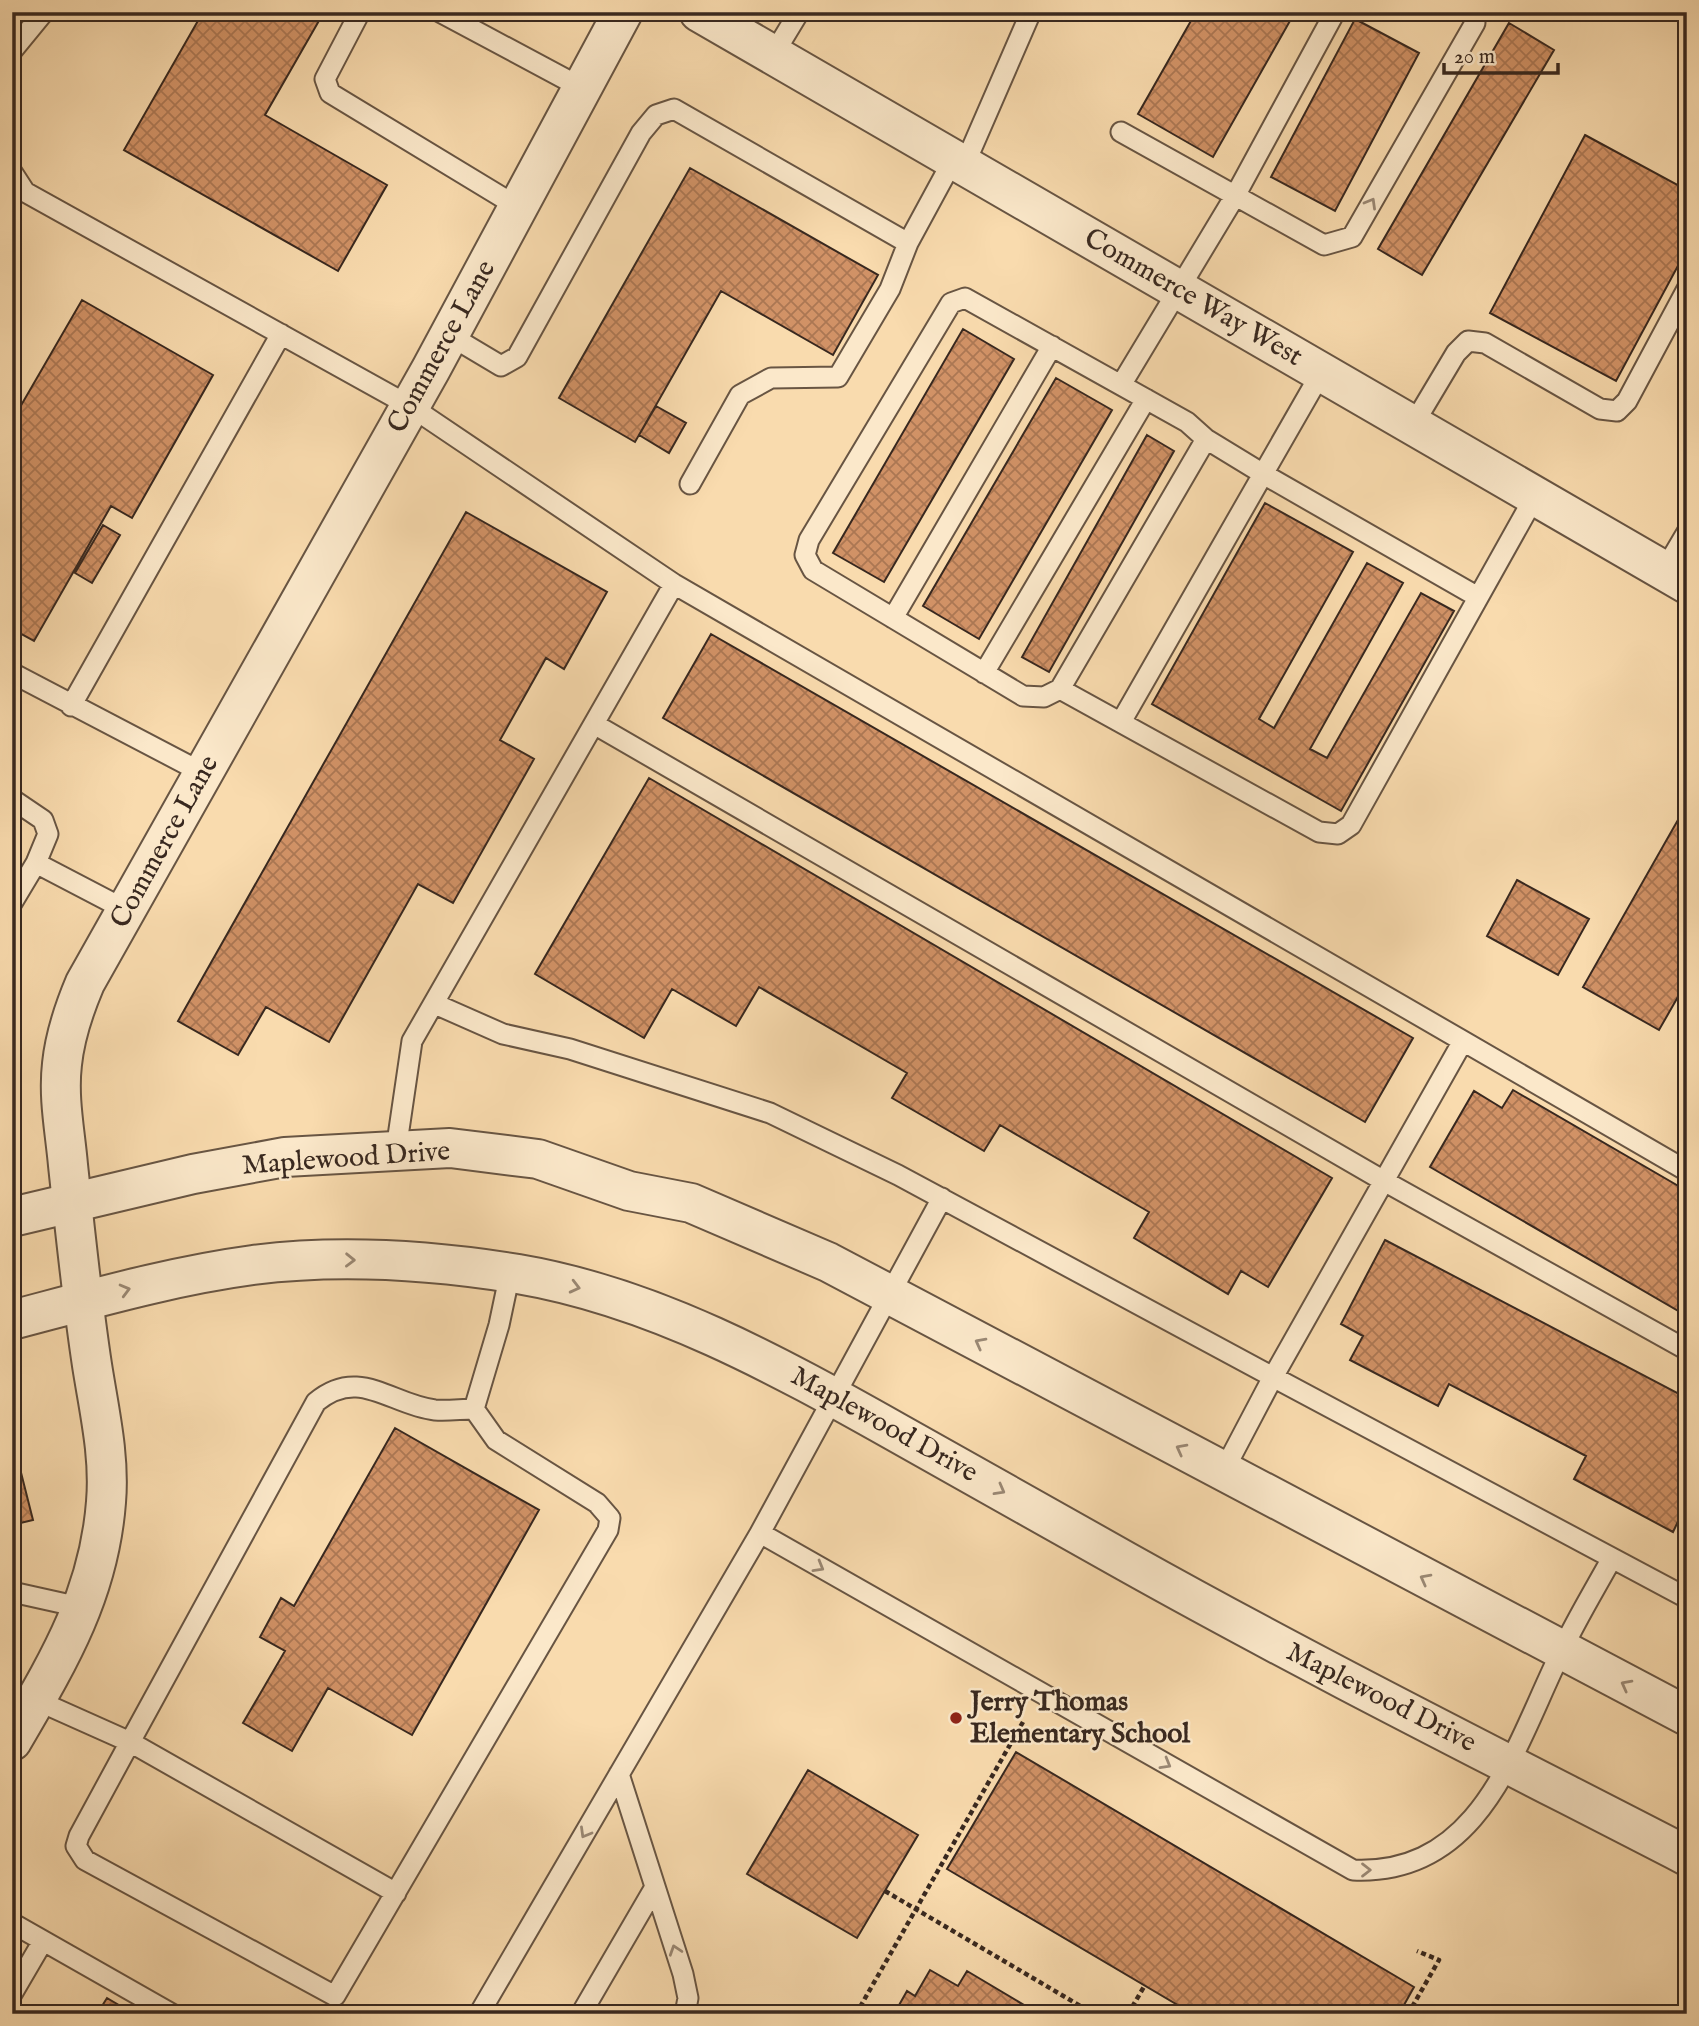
<svg xmlns="http://www.w3.org/2000/svg" width="1699" height="2026" font-family="'IM FELL English',serif">
	<style>
		.building { fill: url(#building-cross-hatch); stroke: #38281f; stroke-width: 2 }
		.lines { fill: none; stroke-linecap: round; stroke-linejoin: round }
		.service-casing { stroke: #685543; stroke-width: 23 }
		.minor-casing { stroke: #685543; stroke-width: 42 }
		.tertiary-casing { stroke: #685543; stroke-width: 42 }
		.path { stroke: #38281f; stroke-width: 4.5; stroke-dasharray: 5 3.5; stroke-linecap: butt }
		.service { stroke: #fbe8ca; stroke-width: 19 }
		.minor { stroke: #fbe8ca; stroke-width: 38 }
		.tertiary { stroke: #fbe8ca; stroke-width: 38 }
		.oneway { stroke: #9a8874 }
		.poi-dot { fill: #8f2418; stroke: #fbe8ca; stroke-width: 2.5 }
		.labels { text-anchor: middle; dominant-baseline: central; stroke-width: 5; stroke-linejoin: round; paint-order: stroke }
		.street-label { font-size: 28px; fill: #38281f; stroke: #fbe8ca }
		.poi-label { font-size: 28px; font-weight: bold; fill: #38281f; stroke: #fbe8ca; text-anchor: start }
	</style>
	<defs>
		<pattern id="building-cross-hatch" width="8" height="8" patternUnits="userSpaceOnUse" patternTransform="scale(1.75)"><rect width="8" height="8" fill="#d19266"/><path d="M0 0l8 8M0 8l8-8" fill="none" stroke="#ab7753"/></pattern>
	</defs>
	<rect width="100%" height="100%" fill="#f9dbae"/>
	<filter id="stains"><feTurbulence type="fractalNoise" baseFrequency=".00286" numOctaves="4"/><feColorMatrix values="0 0 0 0 .2 0 0 0 0 .09 0 0 0 0 .02 0 0 0 .5 -.17"/></filter>
	<radialGradient id="worn" r=".72"><stop offset=".6" stop-color="#630" stop-opacity="0"/><stop offset="1" stop-color="#630" stop-opacity=".3"/></radialGradient>
	<!-- building -->
	<path class="building" d="M203,12H324L265,115L387,185L338,271L124,150Z
		M1196,12H1295L1213,157L1138,114Z
		M1355,19L1419,53L1335,211L1271,177Z
		M1509,23L1554,50L1422,275L1378,249Z
		M1585,135L1687,190V249L1616,381L1490,313Z
		M690,168L878,275L833,355L721,291L635,442L559,398Z
		M82,300L213,375L132,518L111,506L34,641L12,629V421Z
		M963,329L1014,359L884,582L833,553Z
		M1056,378L1112,410L979,639L923,606Z
		M656,406L686,423L669,453L639,435Z
		M1147,435L1174,451L1049,672L1022,657Z
		M1265,503L1353,552L1259,719L1274,728L1367,563L1403,583L1310,749L1327,758L1421,593L1454,611L1341,811L1152,704Z
		M466,512L607,592L564,669L546,658L500,740L534,759L453,903L418,884L329,1042L266,1007L238,1055L178,1021Z
		M103,525L120,535L92,583L75,573Z
		M711,634L1413,1038L1365,1122L663,718Z
		M649,778L1332,1178L1268,1287L1241,1271L1228,1294L1134,1238L1149,1212L1000,1125L984,1151L892,1098L907,1073L759,987L736,1026L672,989L644,1038L535,974Z
		M1687,804V981L1659,1030L1583,987Z
		M1517,880L1589,919L1558,975L1487,936Z
		M1513,1090L1687,1191V1316L1430,1167L1474,1091L1502,1108Z
		M1385,1240L1687,1398V1518L1681,1515L1673,1532L1574,1479L1586,1456L1449,1384L1438,1406L1350,1360L1363,1336L1341,1324Z
		M395,1428L539,1510L412,1735L328,1688L292,1751L243,1723L285,1651L260,1637L281,1598L294,1606Z
		M12,1437L33,1520L12,1525Z
		M1016,1752L1414,1987L1399,2014H1193L947,1869Z
		M808,1770L918,1835L857,1938L747,1874Z
		M930,1970L958,1986L967,1971L1039,2014H894L907,1991L915,1996Z
		M107,1998L134,2014H97Z"/>
	<g class="lines">
		<!-- service casing -->
		<g class="service-casing">
			<path id="service" d="M360,12L325,79L330,93L518,207
				M440,12L582,88
				M12,51L44,12
				M773,55L799,12
				M1121,132L1324,245L1352,237L1475,23L1474,12
				M964,166L1031,12
				M12,172L25,192L410,406L674,584L1463,1041L1273,1377L898,1175L770,1113L570,1049L503,1034L435,1004
				M449,335L501,366L517,357L641,133L656,115L674,109L908,243
				M1121,385L1235,196L1335,12
				M1413,425L1456,353L1468,341L1485,343L1600,409L1617,411L1627,401L1687,289
				M1206,439L1060,689L1044,697L1023,696L813,570L805,555L809,540L951,303L965,298L1187,422L1206,439L1265,475L1478,597
				M690,484L740,395L771,378L838,377L890,289L908,243L953,160
				M1664,571L1687,532
				M893,618L1052,346
				M12,673L203,773
				M984,673L1146,399
				M1060,689L1319,832L1338,834L1351,825L1535,496
				M71,706L281,334
				M1121,722L1321,373
				M594,724L1384,1181L1687,1350
				M12,799L43,820L48,834L36,863L12,903
				M36,863L126,910
				M1463,1041L1687,1171
				M396,1150L412,1041L674,584
				M1223,1472L1273,1377L1687,1598
				M760,1533L1353,1870C1482,1876 1515,1745 1561,1652C1576,1620 1595,1589 1612,1558
				M12,1592L84,1608
				M36,1700L130,1742L79,1836L76,1846L85,1860L335,1996L608,1530L610,1518L597,1503L496,1440L474,1409L499,1325L510,1273
				M619,1774L683,1974L688,1998L685,2014
				M396,1893L130,1742L316,1402C359,1366 391,1405 435,1410C448,1411 462,1409 474,1409
				M12,1923L172,2014
				M12,1994L43,1941
				M479,2014L760,1533L942,1198
				M581,2014L655,1887"/>
		</g>
		<!-- minor casing -->
		<g class="minor-casing">
			<path id="minor" d="M699,12L1687,584
				M12,1741C58,1662 99,1595 106,1502C110,1456 99,1410 92,1365C82,1299 75,1231 68,1165C65,1131 58,1098 62,1064C65,1035 74,1009 85,983L431,369L623,12"/>
		</g>
		<!-- tertiary casing -->
		<g class="tertiary-casing">
			<path id="tertiary" d="M12,1217L193,1174L285,1157L450,1148L538,1159L629,1191L691,1203L828,1262L1687,1716
				M12,1320C92,1299 171,1276 253,1265C340,1254 431,1260 518,1274C654,1297 777,1365 896,1432C973,1475 1050,1518 1127,1562C1311,1665 1499,1759 1687,1856"/>
		</g>
		<!-- path -->
		<path class="path" d="M885,1891L1094,2014
			M856,2014L1023,1722
			M1128,2014L1145,1985
			M1408,2014L1439,1960L1417,1951"/>
		<!-- service -->
		<use href="#service" class="service"/>
		<!-- minor -->
		<use href="#minor" class="minor"/>
		<!-- tertiary -->
		<use href="#tertiary" class="tertiary"/>
	</g>
	<!-- one-way arrows -->
	<defs><path id="oneway-chevron" d="M-2-3.5L2.5 0L-2 3.5" fill="none" stroke-width="1.6" stroke-linecap="round" stroke-linejoin="round" transform="scale(1.75)"/></defs>
	<g class="oneway">
		<use href="#oneway-chevron" transform="translate(1371 203) rotate(-60)"/>
		<use href="#oneway-chevron" transform="translate(350 1260) rotate(1)"/>
		<use href="#oneway-chevron" transform="translate(575 1287) rotate(14)"/>
		<use href="#oneway-chevron" transform="translate(125 1290) rotate(-15)"/>
		<use href="#oneway-chevron" transform="translate(980 1343) rotate(-152)"/>
		<use href="#oneway-chevron" transform="translate(1181 1449) rotate(-152)"/>
		<use href="#oneway-chevron" transform="translate(1000 1490) rotate(29)"/>
		<use href="#oneway-chevron" transform="translate(819 1567) rotate(30)"/>
		<use href="#oneway-chevron" transform="translate(1425 1579) rotate(-152)"/>
		<use href="#oneway-chevron" transform="translate(1626 1685) rotate(-152)"/>
		<use href="#oneway-chevron" transform="translate(1166 1764) rotate(30)"/>
		<use href="#oneway-chevron" transform="translate(585 1833) rotate(120)"/>
		<use href="#oneway-chevron" transform="translate(1366 1870)"/>
		<use href="#oneway-chevron" transform="translate(675 1950) rotate(-108)"/>
	</g>
	<!-- markers -->
	<circle class="poi-dot" cx="956" cy="1718" r="7"/>
	<g class="labels">
		<!-- street labels -->
		<g class="street-label">
			<text transform="translate(1193 298) rotate(30)">Commerce Way West</text>
			<text transform="translate(442 347) rotate(-61)">Commerce Lane</text>
			<text transform="translate(165 842) rotate(-61)">Commerce Lane</text>
			<text transform="translate(346 1159) rotate(-4)">Maplewood Drive</text>
			<text transform="translate(884 1425) rotate(29)">Maplewood Drive</text>
			<text transform="translate(1381 1698) rotate(27)">Maplewood Drive</text>
		</g>
		<!-- poi labels -->
		<g class="poi-label">
			<text x="970" y="1702">Jerry Thomas<tspan x="970" dy="32">Elementary School</tspan></text>
		</g>
	</g>
	<!-- margin -->
	<rect width="1699" height="2026" fill="none" stroke="#f9dbae" stroke-width="42"/>
	<rect x="14" y="14" width="1671" height="1998" fill="none" stroke="#38281f" stroke-width="3.5"/>
	<rect x="21" y="21" width="1657" height="1984" fill="none" stroke="#38281f" stroke-width="2"/>
	<!-- scale -->
	<path d="M1444 63v10h114v-10" fill="none" stroke="#38281f" stroke-width="3.5"/>
	<text x="1454" y="63" font-size="21" fill="#38281f" stroke="#fbe8ca" stroke-width="5" paint-order="stroke">20 m</text>
	<rect width="100%" height="100%" filter="url(#stains)"/>
	<rect width="100%" height="100%" fill="url(#worn)"/>
</svg>
